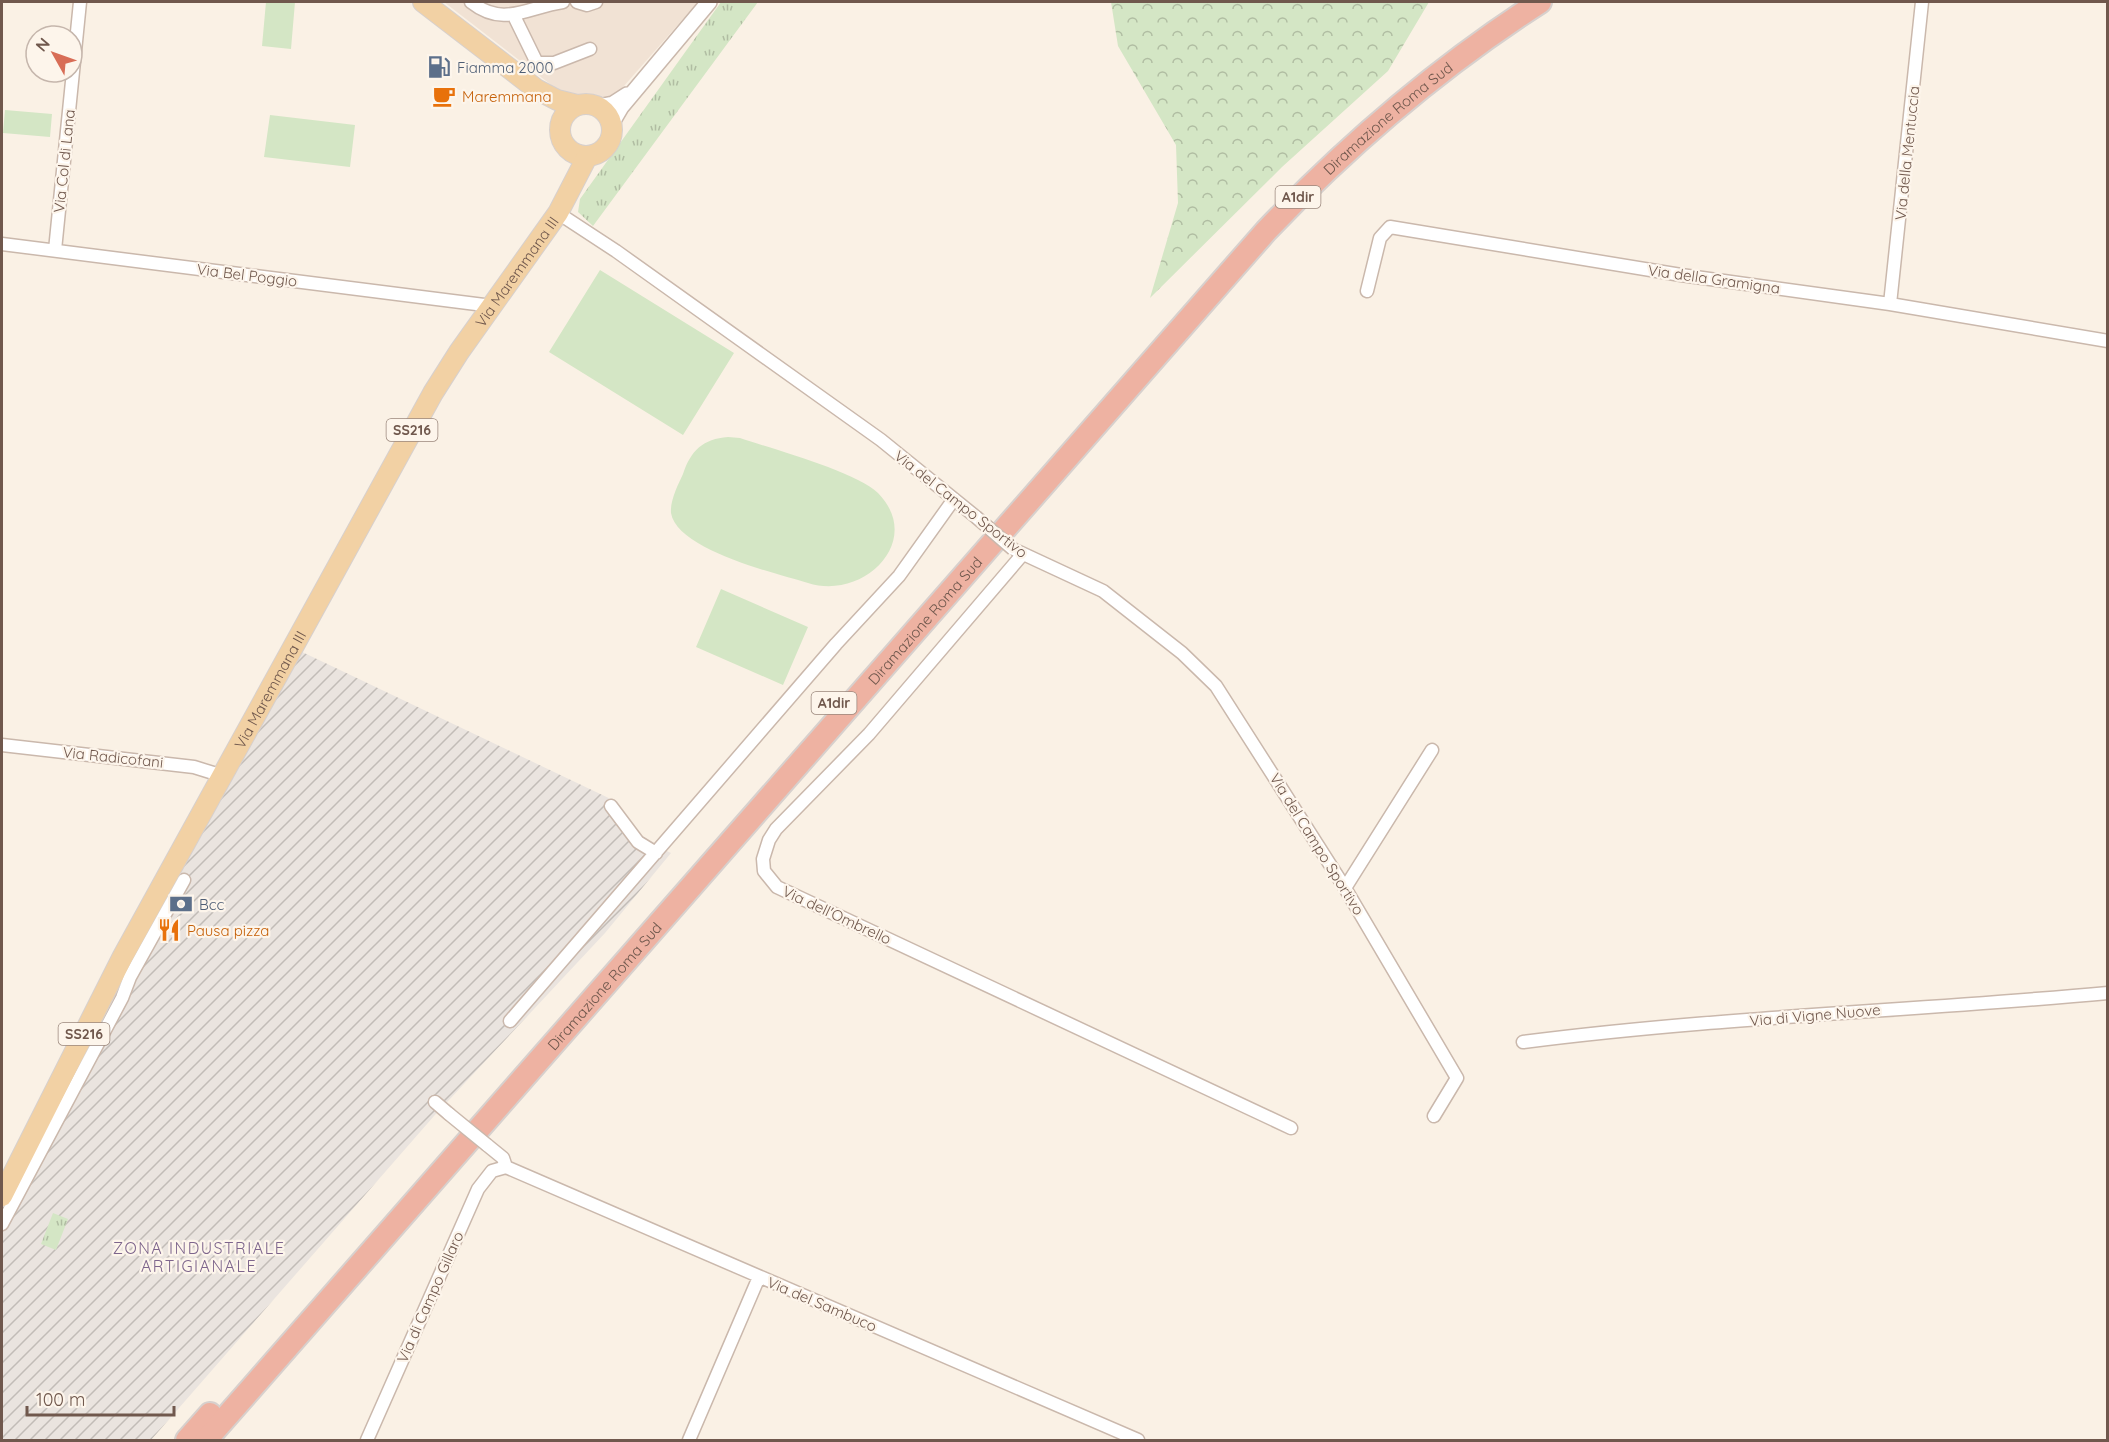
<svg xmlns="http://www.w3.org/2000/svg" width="2109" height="1442" font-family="Quicksand,sans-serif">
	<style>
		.residential { fill: #f1e2d4 }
		.industrial { fill: url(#industrial-furrows) }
		.grass { fill: url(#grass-tufts) }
		.forest { fill: url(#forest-crowns) }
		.pitch { fill: #d4e6c5 }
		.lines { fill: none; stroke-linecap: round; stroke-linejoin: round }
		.minor-casing { stroke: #cab8ac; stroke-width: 15 }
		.tertiary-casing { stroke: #cab8ac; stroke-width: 18 }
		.primary-casing { stroke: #d7d0cd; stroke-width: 22 }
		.motorway-casing { stroke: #d7d0cd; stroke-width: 26 }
		.minor { stroke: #fff; stroke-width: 12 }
		.tertiary { stroke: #fff; stroke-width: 15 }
		.primary { stroke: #f2d1a4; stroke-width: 20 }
		.motorway { stroke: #eeb2a2; stroke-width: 22 }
		.minor-bridge-casing { stroke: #cab8ac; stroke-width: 15; stroke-linecap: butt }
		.minor-bridge { stroke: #fff; stroke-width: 12 }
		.labels { text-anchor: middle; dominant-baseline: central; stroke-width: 4.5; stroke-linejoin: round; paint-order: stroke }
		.shield { fill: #fdf5eb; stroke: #9a877c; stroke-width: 1.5 }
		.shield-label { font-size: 14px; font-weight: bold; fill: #70584d }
		.service-label { font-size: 15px; fill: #4e5e75; stroke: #fdf5eb; text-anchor: start }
		.food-label { font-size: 15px; fill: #c56008; stroke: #fdf5eb; text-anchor: start }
		.street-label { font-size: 15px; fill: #70584d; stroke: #fdf5eb }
		.neighbourhood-label { font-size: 16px; letter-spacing: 1.5px; fill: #7d658c; stroke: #fdf5eb }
	</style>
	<defs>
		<pattern id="industrial-furrows" width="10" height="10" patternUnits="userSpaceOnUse" patternTransform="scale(1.5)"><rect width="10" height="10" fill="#eae4df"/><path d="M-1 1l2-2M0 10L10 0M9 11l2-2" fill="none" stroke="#c2bcb7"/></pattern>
		<pattern id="grass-tufts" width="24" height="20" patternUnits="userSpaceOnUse" patternTransform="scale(1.5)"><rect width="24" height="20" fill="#d4e6c5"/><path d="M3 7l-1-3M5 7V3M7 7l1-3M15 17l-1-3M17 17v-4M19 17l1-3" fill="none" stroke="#b0bda2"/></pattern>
		<pattern id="forest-crowns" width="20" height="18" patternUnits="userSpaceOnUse" patternTransform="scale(1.5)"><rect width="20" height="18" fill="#d4e6c5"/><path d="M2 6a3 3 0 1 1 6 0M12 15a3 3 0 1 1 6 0" fill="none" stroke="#b0bda2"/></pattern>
	</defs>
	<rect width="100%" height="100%" fill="#faf1e5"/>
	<!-- residential -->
	<path class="residential" d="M444,2H698L616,95L592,101L581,100L559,91Z"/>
	<!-- industrial -->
	<path class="industrial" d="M298,650L617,802L635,831L648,842L671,853L605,933L434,1116L151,1440H2V1208L117,985Z"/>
	<!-- grass -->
	<path class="grass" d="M721,2H758L593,226L578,212L580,199Z
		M53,1213L68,1219L56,1250L41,1244Z"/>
	<!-- forest -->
	<path class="forest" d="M1111,2H1429L1388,71L1282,167L1150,298L1178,203L1176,145L1118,46Z"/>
	<!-- pitch -->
	<path class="pitch" d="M266,2H295L291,49L262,46Z
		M5,110L52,114L50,137L3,133Z
		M270,115L355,125L350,167L264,157Z
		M600,270L734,353L683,435L549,352Z
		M728,437L740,438C772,449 857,472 878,493C925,541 863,601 808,583C775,573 677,550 671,513C670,500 678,485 683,474C691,450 703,439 728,437Z
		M721,589L808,627L783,685L696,647Z"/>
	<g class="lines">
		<!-- minor casing -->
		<g class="minor-casing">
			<path id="minor" d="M471,2C504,28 527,7 563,2
				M577,2L587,5L596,2
				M513,14L537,63H554L590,49
				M558,213L616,251L881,440L976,517
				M2,244L492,306
				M55,250L80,2
				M1367,291L1380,238L1390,227L1681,275L1890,304L2108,341
				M1890,304L1922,2
				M1017,551L1103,591L1182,653L1216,686L1345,888L1457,1078L1434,1116
				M1022,555L869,734L776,829L769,840L763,859L764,871L777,887L1291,1128
				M2,745L194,767L223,776
				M611,806L638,842L656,853
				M1345,888L1432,750
				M510,1021L836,644L899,576L954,499
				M1523,1042C1717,1017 1913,1011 2108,993
				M435,1102L449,1114
				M487,1145L503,1158L506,1167
				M506,1167L1138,1440
				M2,1224L122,998L130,977L184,880
				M367,1440L478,1189L492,1171L506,1167
				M689,1440L759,1277"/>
		</g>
		<!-- tertiary casing -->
		<g class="tertiary-casing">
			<path id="tertiary" d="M598,107L613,104L627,95
				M611,124L621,107L709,2"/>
		</g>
		<!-- primary casing -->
		<g class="primary-casing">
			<g id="primary">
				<path d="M423,2L536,89L557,100L577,105"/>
				<circle cx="586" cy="130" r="26"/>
				<path id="s1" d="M2,1196L123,956L433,393L459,352L558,213L587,157"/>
			</g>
		</g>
		<!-- motorway casing -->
		<g class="motorway-casing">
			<g id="motorway">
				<path d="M187,1440L210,1414"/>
				<path id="s2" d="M206,1440L1266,231C1349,144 1439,67 1540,2"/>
			</g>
		</g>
		<!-- minor -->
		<use href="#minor" class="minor"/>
		<!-- tertiary -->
		<use href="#tertiary" class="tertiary"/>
		<!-- primary -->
		<use href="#primary" class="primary"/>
		<!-- motorway -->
		<use href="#motorway" class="motorway"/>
		<!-- minor-bridge casing -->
		<g class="minor-bridge-casing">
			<path id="minor-bridge" d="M976,517L1013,549
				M449,1114L487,1145"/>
		</g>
		<!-- minor-bridge -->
		<use href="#minor-bridge" class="minor-bridge"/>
	</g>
	<!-- icons -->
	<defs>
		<g id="fuel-bare" transform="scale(1.8)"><path d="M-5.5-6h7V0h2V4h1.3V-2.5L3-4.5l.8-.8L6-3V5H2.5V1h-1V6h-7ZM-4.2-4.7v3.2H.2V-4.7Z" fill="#5c6f8a" stroke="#fdf5eb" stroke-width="2.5" paint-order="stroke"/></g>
		<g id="cafe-bare" transform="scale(1.8)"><path d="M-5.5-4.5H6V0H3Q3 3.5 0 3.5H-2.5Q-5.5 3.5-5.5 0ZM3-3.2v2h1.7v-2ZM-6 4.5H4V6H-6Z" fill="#e8710a" stroke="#fdf5eb" stroke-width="2.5" paint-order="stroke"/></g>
		<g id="bank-bare" transform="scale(1.8)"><path d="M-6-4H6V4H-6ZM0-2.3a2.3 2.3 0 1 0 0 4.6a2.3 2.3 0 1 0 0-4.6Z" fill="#5c6f8a" stroke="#fdf5eb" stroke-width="2.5" paint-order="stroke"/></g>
		<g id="restaurant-bare" transform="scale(1.8)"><path d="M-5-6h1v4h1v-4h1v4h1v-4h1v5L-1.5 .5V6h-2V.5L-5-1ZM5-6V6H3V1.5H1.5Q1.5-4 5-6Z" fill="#e8710a" stroke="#fdf5eb" stroke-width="2.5" paint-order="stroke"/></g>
	</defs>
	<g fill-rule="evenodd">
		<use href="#fuel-bare" x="439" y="67"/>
		<use href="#cafe-bare" x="444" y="96"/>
		<use href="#bank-bare" x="181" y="904"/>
		<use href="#restaurant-bare" x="169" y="930"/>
	</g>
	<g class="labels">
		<!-- shield labels -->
		<g class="shield">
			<rect x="1275.5" y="186" width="45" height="22" rx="4.5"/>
			<rect x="386.5" y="419" width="51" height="22" rx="4.5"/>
			<rect x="811.5" y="692" width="45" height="22" rx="4.5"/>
			<rect x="58.5" y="1023" width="51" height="22" rx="4.5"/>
		</g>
		<g class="shield-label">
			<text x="1298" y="197">A1dir</text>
			<text x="412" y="430">SS216</text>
			<text x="834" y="703">A1dir</text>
			<text x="84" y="1034">SS216</text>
		</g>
		<!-- service labels -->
		<g class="service-label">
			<text x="457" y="67">Fiamma 2000</text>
			<text x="199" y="904">Bcc</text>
		</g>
		<!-- food labels -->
		<g class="food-label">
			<text x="462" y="96">Maremmana</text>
			<text x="187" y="930">Pausa pizza</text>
		</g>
		<!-- street labels -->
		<g class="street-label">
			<text stroke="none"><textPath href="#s2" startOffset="1774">Diramazione Roma Sud</textPath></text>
			<text transform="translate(1907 153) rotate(-84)">Via della Mentuccia</text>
			<text transform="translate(64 161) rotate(-84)">Via Col di Lana</text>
			<text stroke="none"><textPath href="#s1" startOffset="1059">Via Maremmana III</textPath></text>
			<text transform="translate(247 275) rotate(7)">Via Bel Poggio</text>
			<text transform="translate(1714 279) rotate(8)">Via della Gramigna</text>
			<text transform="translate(961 504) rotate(38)">Via del Campo Sportivo</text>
			<text stroke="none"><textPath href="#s2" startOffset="1090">Diramazione Roma Sud</textPath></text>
			<text stroke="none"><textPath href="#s1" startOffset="573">Via Maremmana III</textPath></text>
			<text transform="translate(113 757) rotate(6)">Via Radicofani</text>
			<text transform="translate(1317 844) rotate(58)">Via del Campo Sportivo</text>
			<text transform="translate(837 915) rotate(25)">Via dell'Ombrello</text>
			<text stroke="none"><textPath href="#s2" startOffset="604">Diramazione Roma Sud</textPath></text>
			<text transform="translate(1815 1015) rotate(-5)">Via di Vigne Nuove</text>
			<text transform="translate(430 1297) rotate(-66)">Via di Campo Gillaro</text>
			<text transform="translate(822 1304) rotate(23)">Via del Sambuco</text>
		</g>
		<!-- neighbourhood labels -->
		<g class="neighbourhood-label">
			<text x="199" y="1248">ZONA INDUSTRIALE<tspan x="199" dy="18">ARTIGIANALE</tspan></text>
		</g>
	</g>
	<!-- border -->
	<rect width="2109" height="1442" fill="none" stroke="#70584d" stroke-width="6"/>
	<!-- north arrow -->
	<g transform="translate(54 54) rotate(310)"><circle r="28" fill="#fdf5eb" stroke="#c5b6ac" stroke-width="1.5"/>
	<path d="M0-4.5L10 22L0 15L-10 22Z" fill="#d86d56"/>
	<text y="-9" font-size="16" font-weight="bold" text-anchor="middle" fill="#70584d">N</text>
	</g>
	<!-- scale -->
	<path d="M27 1406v9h147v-9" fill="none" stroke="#70584d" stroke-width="3"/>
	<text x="36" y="1406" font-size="18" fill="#70584d" stroke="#fdf5eb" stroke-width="4.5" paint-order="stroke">100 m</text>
</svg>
